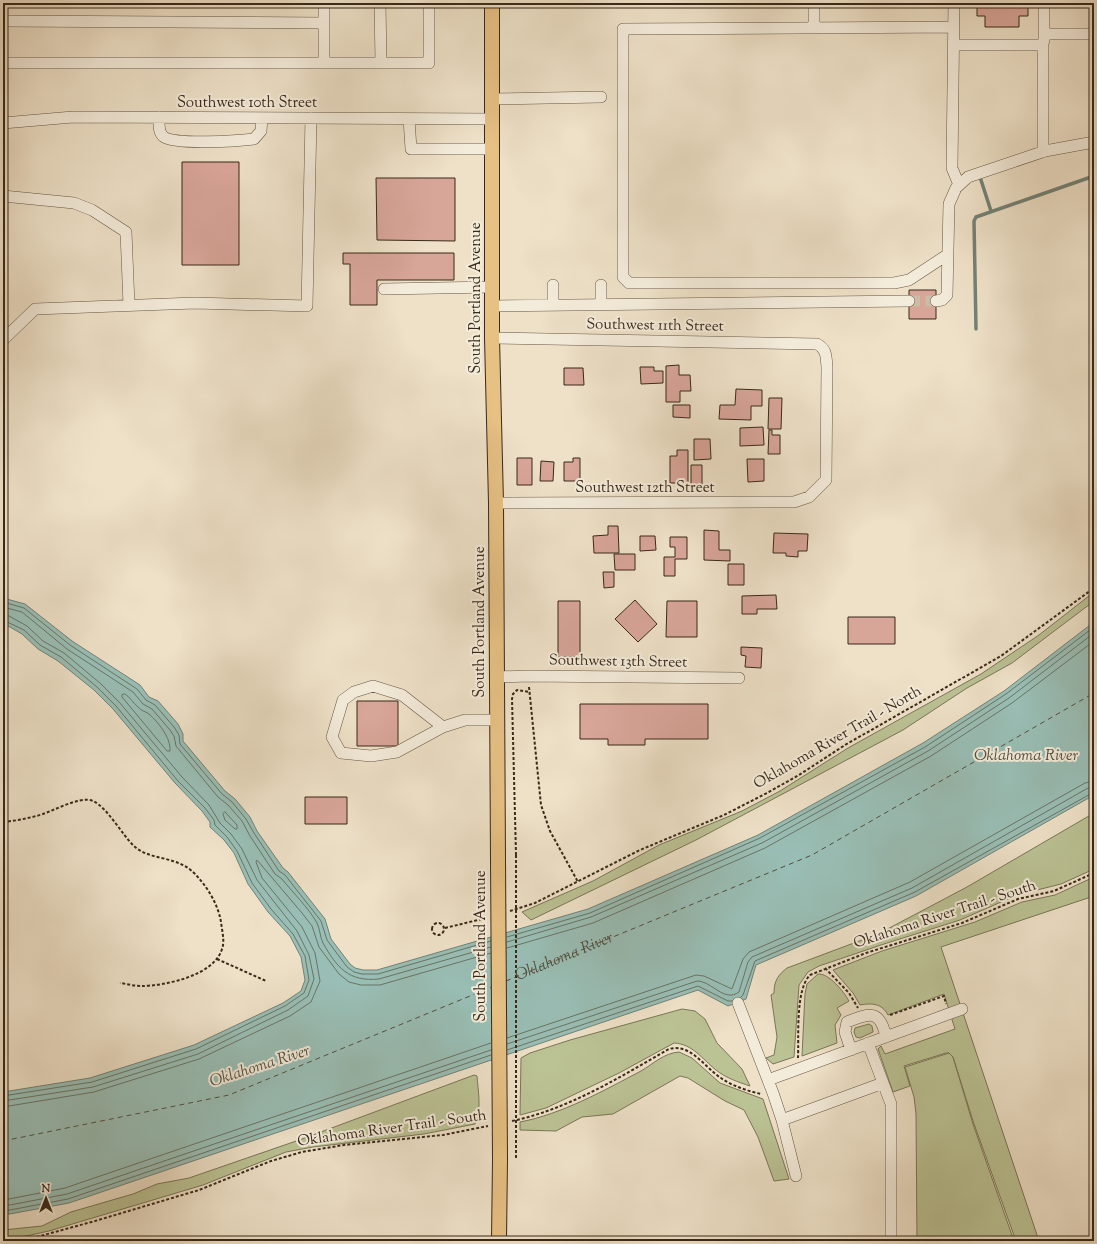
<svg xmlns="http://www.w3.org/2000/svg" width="1097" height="1244" font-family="'Sorts Mill Goudy',serif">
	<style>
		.green { fill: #bbc294; stroke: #7a7656 }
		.water { fill: #99beb5; stroke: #738276 }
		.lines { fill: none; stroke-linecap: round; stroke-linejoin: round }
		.shore { stroke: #697466; stroke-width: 1 }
		.stream { stroke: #738276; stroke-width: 3.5 }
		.ferry { stroke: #514e3f; stroke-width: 1; stroke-dasharray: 5 4; stroke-linecap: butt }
		.building { fill: #d8a599; stroke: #392918 }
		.minor-tunnel { stroke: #cabca5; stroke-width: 11; stroke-dasharray: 11 5.5; stroke-linecap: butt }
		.minor-casing { stroke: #665744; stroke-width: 12 }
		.major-casing { stroke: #392918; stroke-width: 16 }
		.path { stroke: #392918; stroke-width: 2; stroke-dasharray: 3 2; stroke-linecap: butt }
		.minor { stroke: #f4ecdb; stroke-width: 11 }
		.major { stroke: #e7c084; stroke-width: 14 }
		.major-bridge-casing { stroke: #392918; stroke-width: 16; stroke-linecap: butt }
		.path-bridge { stroke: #392918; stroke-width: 2; stroke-dasharray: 3 2; stroke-linecap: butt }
		.major-bridge { stroke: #e7c084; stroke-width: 14 }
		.labels { text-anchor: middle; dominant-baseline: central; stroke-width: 4; stroke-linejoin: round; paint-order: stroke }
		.street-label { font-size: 15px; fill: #392918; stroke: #f4ecdb }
		.water-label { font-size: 16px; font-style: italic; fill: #514e3f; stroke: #f4ecdb }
	</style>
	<rect width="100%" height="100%" fill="#eee1c8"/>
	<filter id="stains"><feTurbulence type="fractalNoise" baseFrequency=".005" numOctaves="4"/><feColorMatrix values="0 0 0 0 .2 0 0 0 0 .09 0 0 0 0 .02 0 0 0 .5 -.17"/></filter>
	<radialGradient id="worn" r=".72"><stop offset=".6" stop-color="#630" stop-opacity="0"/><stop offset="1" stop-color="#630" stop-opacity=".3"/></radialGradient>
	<!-- green -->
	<path class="green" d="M1094,592V601L1012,663L967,688L903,730L696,840L531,920L522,912L593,881L659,845L742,811L780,791L848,748L981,674L1039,635Z
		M1094,813V869L1061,884L1017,895L960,920L884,944L819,966L808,972L799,985L794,1057L773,1064L766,1058L774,1055L777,1037L771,995L774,993C774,981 778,975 787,968L878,934L967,887Z
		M1094,877V896L941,947L1039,1241H1016L973,1121L953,1057L949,1053L953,1057L973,1124L1014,1241H917L916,1114L914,1097L905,1067L949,1053H946L904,1066L910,1086L893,1092L878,1049L881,1046L885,1054L955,1029L944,994L888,1015C882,1003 871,1003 860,1005L853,993L833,970L882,951L975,922L1022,902L1055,895Z
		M818,974C829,973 844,992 849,1001L837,1008L841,1015L835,1025L837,1043L802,1056L805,994L807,984Z
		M682,1009L695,1011L705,1019L717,1043L742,1069L750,1086C738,1082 726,1078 716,1070C702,1059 693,1044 674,1043L619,1073L546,1108L520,1115L521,1058L530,1053L570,1040Z
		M869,1024L872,1026L873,1032L860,1038L856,1037L854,1032L855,1028Z
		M679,1052L692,1058L720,1083L763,1099L789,1179L774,1181L758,1137L744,1110L725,1101L688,1078L680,1076L613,1114L582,1117L556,1131L520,1130V1122C562,1114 603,1091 641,1071C653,1064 664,1053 679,1052Z
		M474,1075L477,1076C478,1090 482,1111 475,1124L424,1134L313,1147L286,1152L203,1185L49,1231L3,1241V1230L42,1226L71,1212L133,1194L157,1184L189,1178L302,1139Z"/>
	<!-- water -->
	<path class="water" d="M3,598L25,604L72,641L140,685L149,697L158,701L178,724L183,734V741L225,791L235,799L250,817L257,831L283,868L288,872L325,919L331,939L350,964L355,968L363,970H377L588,909L758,835L923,743L1004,691L1094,622V795L916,896L756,965L746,999L728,1006L698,990L69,1203L10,1214L3,1213V1092L90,1078L194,1045L283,1003L301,991L305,980L301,957L290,936L268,912L248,884L234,853L224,840L210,827V822L202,811L175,783L113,709L94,690L58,661L38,649L22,634L3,623Z"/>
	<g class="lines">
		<!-- shore -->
		<path class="shore" d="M3,602L24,608L70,645L137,689L146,700L155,705L174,727L179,735L180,744L222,794L232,802L246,819L254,833L279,871L285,875L321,921L327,940L347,967L354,972L362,974H378L491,941
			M3,607L22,612L67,649L133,692L143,704L152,709L170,730L174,736L176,746L218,797L228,805L242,821L250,836L275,874L282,879C293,893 308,907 317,923C320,929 320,937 323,943C337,968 349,982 379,979L491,947
			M3,615L9,616L27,626L43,641L64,653L100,683L120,703L182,777L209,805L220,823L231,834L242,849L257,880L297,931L309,955L314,979L308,996L288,1010L198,1054L93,1087L3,1101
			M3,620L24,630L40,645L61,657L97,687L116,706L178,781L205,808L214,820L215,825L227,837L237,851L252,883L271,909L293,934L305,956L309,980L304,993L285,1006L196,1049L92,1082L3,1096
			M125,694C131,698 133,703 138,707C141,711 145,711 149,714C159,723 171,738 170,751H167L122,697V695Z
			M225,812L237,825V829H235L225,820L223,814Z
			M507,937L590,913L760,838L925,747L1006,694L1094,627
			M507,942L591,917L762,843L928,751L1009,698L1094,633
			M507,948L593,923L765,848L931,756L1012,703L1094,641
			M741,997L743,995L755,961L915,892L1094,792
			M507,1038L696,975L704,976L732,989L743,959L749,952L910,882L1085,783L1094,781
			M507,1044L697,981C712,981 724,1003 739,992L748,962L752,957L912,888L1088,788L1094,787
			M507,1050L698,986L728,1001H732
			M3,1107L94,1092L199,1059L290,1016L311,1002L320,981L315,953L302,927L262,878L256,862L257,860L302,913L312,926L319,947L339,974L349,982L361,985H380L491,953
			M3,1199H9L65,1188L491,1043
			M3,1205H10L67,1194L491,1050
			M3,1210H10L68,1199L491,1055"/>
		<!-- stream -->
		<path class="stream" d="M980,177L991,211
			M976,329L974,221L976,217L1094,176"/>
		<!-- ferry -->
		<g class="ferry">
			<path id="s1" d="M506,981L812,855L1094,693"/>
			<path d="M3,1141L229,1095L492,987"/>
		</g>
	</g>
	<!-- building -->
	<path class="building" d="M612,3H809V7H612Z
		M977,3H1028V16H1019V27H985V16H977Z
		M182,162H239V265H182Z
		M376,178H455V241L377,240Z
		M343,253H454V280H377V305H350V264H343Z
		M909,290H936V319H909Z
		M679,365V375H690L691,391H680V402H666V366Z
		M640,367H654V371H663V383L641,384Z
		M564,368H583L584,385H564Z
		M736,389L762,390V406H751V420L719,419L720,405H735Z
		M769,398H782L781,429H768Z
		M673,405H690V418L673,417Z
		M763,427L764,445L740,446V428Z
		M769,430H772V435H780V454H768Z
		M694,439H710L711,459L694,460Z
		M677,450H688V483H670V456H677Z
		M517,458H532V485H517Z
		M573,458H580V481H564V462H573Z
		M747,459H764V481L748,482Z
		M541,461L554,462L553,481H540Z
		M691,465H702V486H691Z
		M608,526H618L619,553H594L593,536L608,535Z
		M704,530L719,531V550H730V561L704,560Z
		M774,533L808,534L807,551H798V557L786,556V553H773Z
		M640,536H655L656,550L640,551Z
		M670,537H687V559H675V576H664V557H675V547H670Z
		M614,554H635V570H615Z
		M728,564H744V585H728Z
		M603,572H614V587L604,588Z
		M776,595L777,609H757V614H742V596Z
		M635,600L657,624L638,642L615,619Z
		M558,601H580V657H558Z
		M667,601H697V637H666Z
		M848,617H895V644H848Z
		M741,647L762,648L761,668L745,667L746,656L741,655Z
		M357,701H398V746H357Z
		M580,704H708V739H645V745H608V739H580Z
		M305,797H347V824H305Z"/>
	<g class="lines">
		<!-- minor-tunnel -->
		<path class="minor-tunnel" d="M909,301H936"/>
		<!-- minor casing -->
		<g class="minor-casing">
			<path id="minor" d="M380,3L381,63
				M954,3L952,168L959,185
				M3,21L324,23V3
				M324,23V63
				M814,28V3
				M1044,34H1094
				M1044,41V3
				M954,45H1043V152
				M3,63H429V3
				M492,99L601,97
				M159,117C159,124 158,133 164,137C176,145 238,141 254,139L261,131L262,118
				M409,119L411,149H492
				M3,123L73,117L492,119
				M3,196L74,203L92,210L126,232L129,305
				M947,255L909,280L894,283H629L623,277V29L954,27
				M553,285V304
				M601,285V303
				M384,289L493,287
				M936,301L942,300L947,295L949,204L956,188L968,177L1045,151L1094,142
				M493,306L909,301
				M492,338L817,344C827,349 826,357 827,367L826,480L809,497L794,502L496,503
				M3,340L35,309L195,303L307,306L311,118
				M497,677L528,676L739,678
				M443,727L402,695L373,686L354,692L343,700L332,737L341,753L371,756L397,752L443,727L465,720H497
				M738,1003L773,1093L782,1120L796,1176
				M868,1043L891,1104V1241
				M851,1050L845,1032L847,1022C870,1013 880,1009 886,1037
				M768,1080L962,1009
				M782,1120L883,1083"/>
		</g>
		<!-- major casing -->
		<g class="major-casing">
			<path id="major" d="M492,3V338L496,503L498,860
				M499,1241L500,1159"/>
		</g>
		<!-- path -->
		<path class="path" d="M529,687L541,805L550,831L578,882
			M3,822C14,821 25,819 36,816C51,813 79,795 93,801C107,807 123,836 134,846C150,861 176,855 194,873C207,886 218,904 221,922C222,931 225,941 222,949C214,976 164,986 141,986C134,986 127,984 120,983
			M516,855L512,699L513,694L517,690L529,692
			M510,911L535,903L640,850L724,815L767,793L799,775L845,745L1001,656L1094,588
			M432 929a6 6 0 1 1 12 0a6 6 0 1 1-12 0Z
			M445,928L486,918
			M217,959L266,981
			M825,968L849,993L858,1008
			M890,1015L944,996L946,1004
			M798,1058C799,1038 795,990 810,975L866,953L962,923L1018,899L1054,891L1094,873
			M512,1121C569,1109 620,1077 669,1049C691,1043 705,1068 721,1078C732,1086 748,1091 761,1094
			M22,1241L95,1221L199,1190L271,1161L302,1152L344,1145L443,1135L488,1126"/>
		<!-- minor -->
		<use href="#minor" class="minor"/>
		<!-- major -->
		<use href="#major" class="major"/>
		<!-- major-bridge casing -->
		<g class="major-bridge-casing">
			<path id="major-bridge" d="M498,860L500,1159"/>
		</g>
		<!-- path-bridge -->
		<path class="path-bridge" d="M516,855V1158"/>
		<!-- major-bridge -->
		<use href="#major-bridge" class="major-bridge"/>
	</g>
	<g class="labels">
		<!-- street labels -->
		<g class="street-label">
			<text x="247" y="103">Southwest 10th Street</text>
			<text transform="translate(476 298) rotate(-90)">South Portland Avenue</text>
			<text transform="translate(655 326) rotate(1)">Southwest 11th Street</text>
			<text x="645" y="488">Southwest 12th Street</text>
			<text transform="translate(480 622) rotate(-90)">South Portland Avenue</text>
			<text transform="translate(618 662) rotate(1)">Southwest 13th Street</text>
			<text transform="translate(838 738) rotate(-30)">Oklahoma River Trail - North</text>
			<text transform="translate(945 915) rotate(-18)">Oklahoma River Trail - South</text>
			<text transform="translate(481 946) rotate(-90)">South Portland Avenue</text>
			<text transform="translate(392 1129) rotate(-8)">Oklahoma River Trail - South</text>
		</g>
		<!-- water labels -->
		<g class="water-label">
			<text x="1026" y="756">Oklahoma River</text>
			<text stroke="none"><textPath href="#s1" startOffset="63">Oklahoma River</textPath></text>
			<text transform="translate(260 1067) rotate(-18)">Oklahoma River</text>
		</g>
	</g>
	<!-- margin -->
	<rect width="1097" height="1244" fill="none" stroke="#eee1c8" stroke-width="16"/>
	<rect x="4" y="4" width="1089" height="1236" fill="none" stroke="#392918" stroke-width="2"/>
	<rect x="8" y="8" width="1081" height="1228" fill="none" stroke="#392918"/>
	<!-- north arrow -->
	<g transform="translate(46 1198)" stroke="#f4ecdb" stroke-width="3" paint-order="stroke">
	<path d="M0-3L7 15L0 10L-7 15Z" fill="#392918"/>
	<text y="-6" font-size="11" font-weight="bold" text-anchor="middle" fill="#392918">N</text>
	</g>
	<rect width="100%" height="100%" filter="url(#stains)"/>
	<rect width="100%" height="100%" fill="url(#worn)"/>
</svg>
